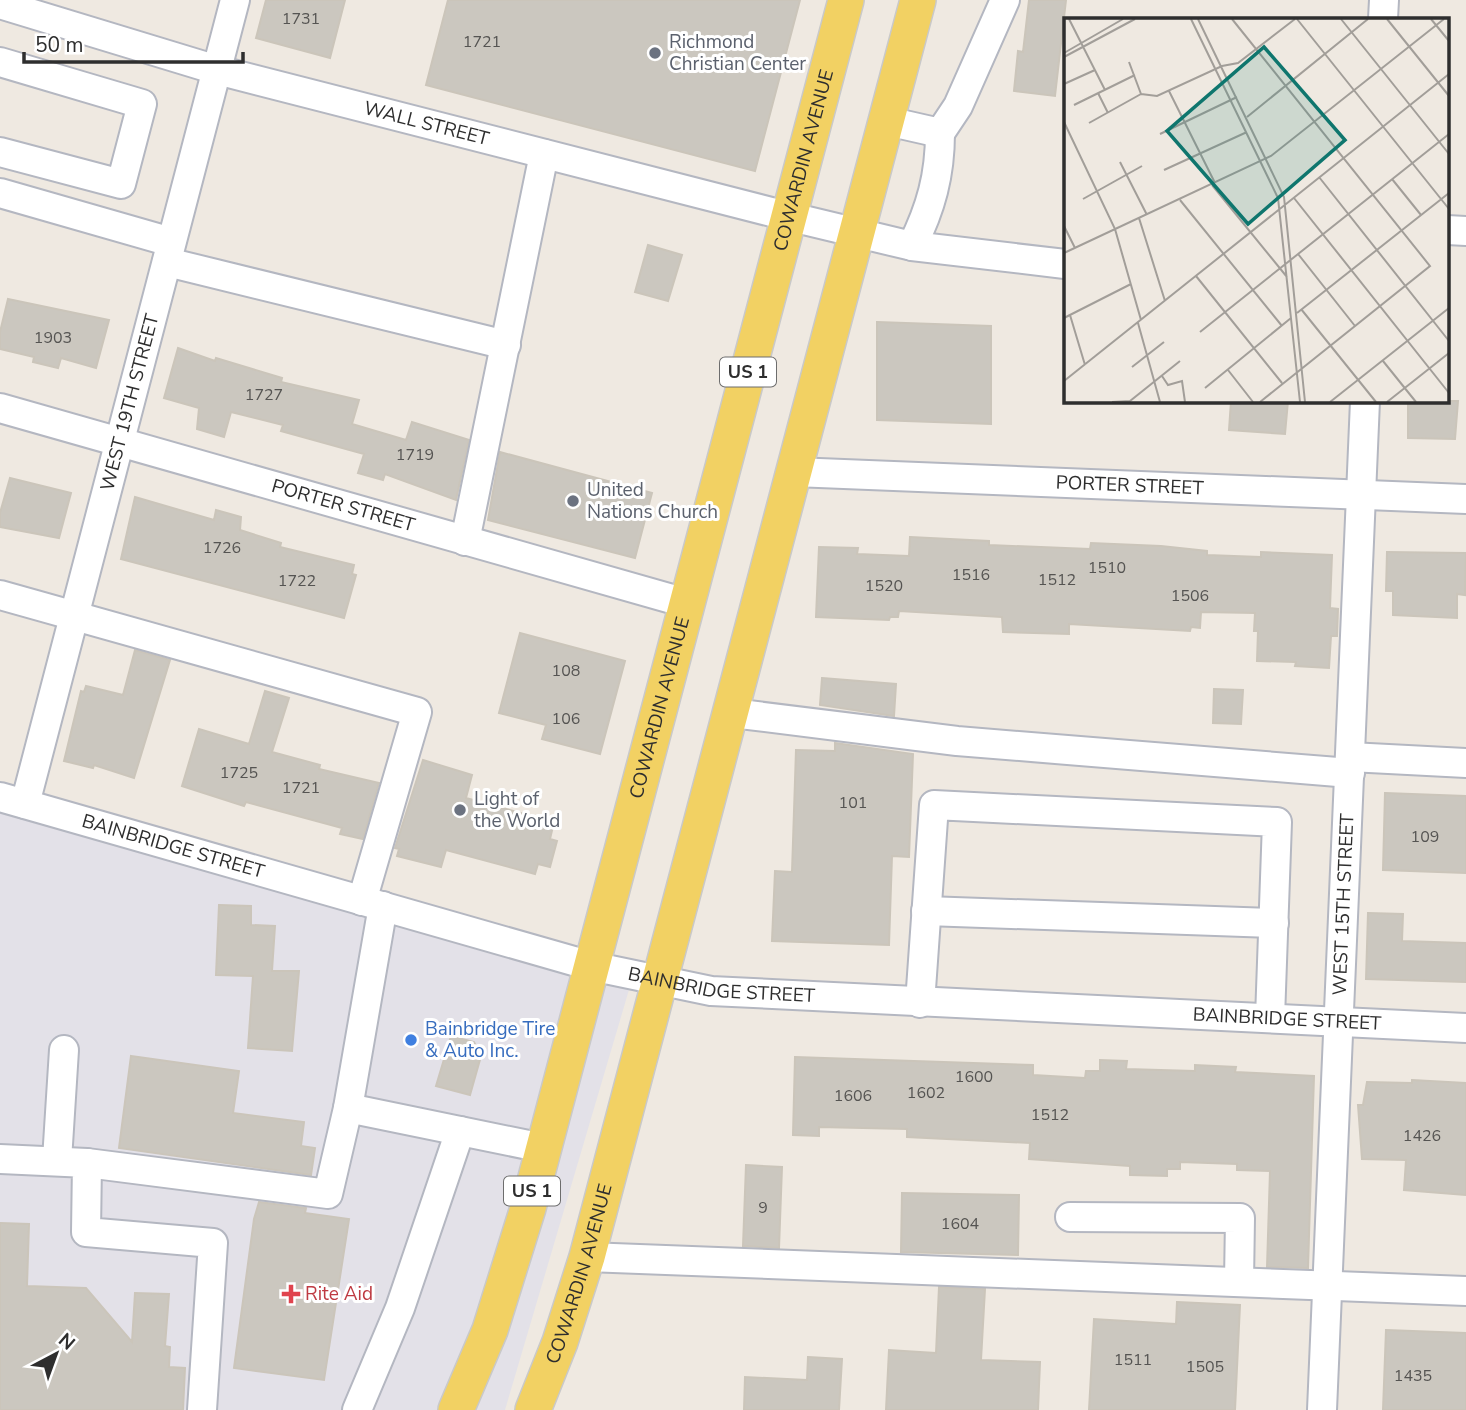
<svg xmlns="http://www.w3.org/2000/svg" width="1466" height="1410" font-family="'Nunito Sans',sans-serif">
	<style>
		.industrial { fill: #e3e1e8 }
		.building { fill: #cbc7bf; stroke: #cbc5ba; stroke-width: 2 }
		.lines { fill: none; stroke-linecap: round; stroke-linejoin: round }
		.minor-casing { stroke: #b4b7c1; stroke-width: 32 }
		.major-casing { stroke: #c9c9c9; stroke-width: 38 }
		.minor { stroke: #fff; stroke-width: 28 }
		.major { stroke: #f2d163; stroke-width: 35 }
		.worship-dot { fill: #6b7280; stroke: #fff; stroke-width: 2.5 }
		.shop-dot { fill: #3f7fe0; stroke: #fff; stroke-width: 2.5 }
		.health-dot { fill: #e0444e; stroke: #fff; stroke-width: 2.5 }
		.labels { text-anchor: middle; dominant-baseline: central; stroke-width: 6; stroke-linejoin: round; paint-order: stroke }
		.number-label { font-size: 16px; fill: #555452 }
		.shield { fill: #fff; stroke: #6d6d6d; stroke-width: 2 }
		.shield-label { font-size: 18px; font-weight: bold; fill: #2e2e2e }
		.worship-label { font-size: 19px; fill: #5b616d; stroke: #fff; text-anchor: start }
		.street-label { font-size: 19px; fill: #2e2e2e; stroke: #fff }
		.shop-label { font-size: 19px; fill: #366cbe; stroke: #fff; text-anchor: start }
		.health-label { font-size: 19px; fill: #be3a42; stroke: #fff; text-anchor: start }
		.inset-road { fill: none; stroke: #a29e99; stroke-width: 2 }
		.view { fill: #0f766e; fill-opacity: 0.15; stroke: #0f766e; stroke-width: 3.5 }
		.inset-edge { fill: none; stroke: #2e2e2e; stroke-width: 3.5 }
	</style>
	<rect width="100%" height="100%" fill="#efe9e1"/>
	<!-- industrial -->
	<path class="industrial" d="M0,802L631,983L505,1410H0Z"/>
	<!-- building -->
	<path class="building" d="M266,0H345L330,58L256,38Z
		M448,0H800L755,171L426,85Z
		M1029,0H1066L1055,96L1014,91L1018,51L1023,52Z
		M648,245L682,255L668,301L635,292Z
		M8,299L109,320L96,368L61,358L58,368L33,362L34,357L0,349V332Z
		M877,322L991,326V424L877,420Z
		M178,348L215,361L216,358L282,378L281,382L359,400L352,424L406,440L412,422L469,440L456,500L385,474L383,480L358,473L364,454L281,431L283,425L231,412L224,437L197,429L199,408L164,398Z
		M1231,401H1288L1285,434L1229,430Z
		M1408,401H1458L1455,439L1408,438Z
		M500,452L652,493L635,558L488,520Z
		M10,478L71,493L59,538L0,527V513Z
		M135,497L214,520L216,510L241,517L240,530L281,543L280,547L354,565L352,574L356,575L344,618L121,559Z
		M910,537L989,541V545L1090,549L1091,543L1161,546L1207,551V555L1261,557V552L1332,555L1330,608L1338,609L1337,636H1331L1329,668L1295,666L1296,662L1257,661L1258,631H1254L1255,613L1201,612L1200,628L1191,627L1190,631L1069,624V634L1003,632L1002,617L899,611L898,617H890L889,620L816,617L819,547L858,548L857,554L909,556Z
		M1387,552L1466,553L1465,595L1457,594V618L1393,615V591H1386Z
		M520,633L625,661L600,754L542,739L546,725L499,713Z
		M135,650L170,660L134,778L94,765L93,768L64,761L81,691L84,692L86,686L123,695Z
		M822,678L896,684L894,716L820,705Z
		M1214,689L1243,690L1241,724L1213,723Z
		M265,691L289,698L272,752L320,765L319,769L379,783L363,839L340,834L342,828L246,802L244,806L182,786L199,729L249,744Z
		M835,743L913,754L909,857L892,856L889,945L772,941L775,871L792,872L796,750L835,751Z
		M423,760L472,775L466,798L554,822L550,839L557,841L550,867L538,864L535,874L446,850L441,867L397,856L399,849L395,848Z
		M1385,793L1466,796V873L1383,870Z
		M219,905L251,906V925L275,926L272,971H299L292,1051L248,1048L253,976L216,975Z
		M1368,913L1403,914L1402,941L1466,943V982L1366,979Z
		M451,1036L474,1042L481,1056L470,1095L436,1086Z
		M131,1056L239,1071L233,1113L304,1122L301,1146L315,1148L311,1175L119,1148Z
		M795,1057L1033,1065V1075L1085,1078L1086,1071H1100V1060L1127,1061L1126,1069L1195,1071V1065L1236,1067L1235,1072L1314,1076L1308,1268L1267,1267L1270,1171L1237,1170V1164L1180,1162V1169H1167V1176L1130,1175V1166L1029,1159L1030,1143L907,1137V1129L819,1127V1136L793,1135Z
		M1412,1080L1466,1083V1195L1404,1190L1406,1160L1362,1159L1358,1105H1363L1367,1082L1412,1083Z
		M746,1165L782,1167L779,1248L743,1246Z
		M902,1193L1019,1195L1018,1255L901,1252Z
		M259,1202L306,1208L305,1213L349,1219L324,1380L234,1368L254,1219Z
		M0,1223L29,1224L27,1286L86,1288L132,1342L135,1293L169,1294L165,1346L170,1347L169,1367L185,1368L183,1410H0Z
		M939,1287L985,1289L981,1360L1040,1362L1038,1410H886L889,1350L936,1353Z
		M1177,1302L1240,1305L1235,1410H1089L1094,1319L1176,1324Z
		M1386,1330L1466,1333V1410H1383Z
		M808,1357L842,1359L839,1410H744L745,1377L807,1380Z"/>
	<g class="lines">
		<!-- minor casing -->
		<g class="minor-casing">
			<g id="minor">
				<path id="s1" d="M0,4L217,70L787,216L912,246L1065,264"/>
				<path d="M1383,19L1384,0"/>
				<path d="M0,62L142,104L121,184L0,152"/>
				<path d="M887,121L940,133L958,106L1005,0"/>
				<path d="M0,193L171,242"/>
				<path d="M1447,230L1466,231"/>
				<path d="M912,246C931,208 940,175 940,133"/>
				<path d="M167,262L506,345"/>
				<path id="s2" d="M0,408L686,603"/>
				<path id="s3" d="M794,472L1466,499"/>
				<path d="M465,541L544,154"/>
				<path d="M0,595L417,712L362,901"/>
				<path d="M732,713L957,741L1350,773"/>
				<path d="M1350,757L1466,763"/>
				<path id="s4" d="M0,797L591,966L711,991L1466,1028"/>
				<path id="s5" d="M25,804L235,0"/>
				<path d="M926,911L1274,923"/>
				<path d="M920,1003L934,805L1277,822L1270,1018"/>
				<path d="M348,1108L543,1148"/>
				<path d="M0,1159L87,1163L86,1232L213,1243L202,1410"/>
				<path d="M57,1160L64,1050"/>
				<path d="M87,1163L328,1194L348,1108L383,906"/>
				<path d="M1070,1217L1240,1218L1239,1282"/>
				<path d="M587,1257L1466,1291"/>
				<path d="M357,1410L400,1308L460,1131"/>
				<path id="s6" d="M1322,1410L1365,401"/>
			</g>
		</g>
		<!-- major casing -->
		<g class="major-casing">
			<g id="major">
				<path id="s7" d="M456,1410L490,1330L528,1208L846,0"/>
				<path id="s8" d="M533,1410L560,1342L587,1257L918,0"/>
			</g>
		</g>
		<!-- minor -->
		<use href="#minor" class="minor"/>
		<!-- major -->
		<use href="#major" class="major"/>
	</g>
	<!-- markers -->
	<g class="worship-dot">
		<circle cx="655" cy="53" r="7"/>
		<circle cx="573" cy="501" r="7"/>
		<circle cx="460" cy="810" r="7"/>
	</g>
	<circle class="shop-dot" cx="411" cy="1040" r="7"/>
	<path class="health-dot" d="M287.5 1283.5h7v7h7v7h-7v7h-7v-7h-7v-7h7z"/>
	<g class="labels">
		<!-- number labels -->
		<g class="number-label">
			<text x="301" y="19">1731</text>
			<text x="482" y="42">1721</text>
			<text x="53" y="338">1903</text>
			<text x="264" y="395">1727</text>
			<text x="415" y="455">1719</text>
			<text x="222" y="548">1726</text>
			<text x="1107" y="568">1510</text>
			<text x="971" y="575">1516</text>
			<text x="1057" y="580">1512</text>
			<text x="297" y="581">1722</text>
			<text x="884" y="586">1520</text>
			<text x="1190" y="596">1506</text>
			<text x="566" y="671">108</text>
			<text x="566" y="719">106</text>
			<text x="239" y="773">1725</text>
			<text x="301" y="788">1721</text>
			<text x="853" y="803">101</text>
			<text x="1425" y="837">109</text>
			<text x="974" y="1077">1600</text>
			<text x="926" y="1093">1602</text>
			<text x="853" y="1096">1606</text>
			<text x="1050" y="1115">1512</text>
			<text x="1422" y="1136">1426</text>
			<text x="763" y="1208">9</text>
			<text x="960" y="1224">1604</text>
			<text x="1133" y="1360">1511</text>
			<text x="1205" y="1367">1505</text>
			<text x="1413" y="1376">1435</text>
		</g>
		<!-- shield labels -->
		<g class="shield">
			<rect x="720" y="357.5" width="56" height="29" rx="5"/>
			<rect x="504" y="1176.5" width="56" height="29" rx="5"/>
		</g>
		<g class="shield-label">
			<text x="748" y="372">US 1</text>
			<text x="532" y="1191">US 1</text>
		</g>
		<!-- worship labels -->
		<g class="worship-label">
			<text x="669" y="42">Richmond<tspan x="669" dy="22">Christian Center</tspan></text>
			<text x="587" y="490">United<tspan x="587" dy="22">Nations Church</tspan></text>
			<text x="474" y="799">Light of<tspan x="474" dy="22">the World</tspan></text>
		</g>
		<!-- street labels -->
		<g class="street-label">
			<text stroke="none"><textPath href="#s1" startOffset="443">WALL STREET</textPath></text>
			<text stroke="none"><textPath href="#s7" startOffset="1298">COWARDIN AVENUE</textPath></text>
			<text stroke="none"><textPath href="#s5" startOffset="415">WEST 19TH STREET</textPath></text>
			<text stroke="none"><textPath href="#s3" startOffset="336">PORTER STREET</textPath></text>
			<text stroke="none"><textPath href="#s2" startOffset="357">PORTER STREET</textPath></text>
			<text stroke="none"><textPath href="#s7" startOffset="732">COWARDIN AVENUE</textPath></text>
			<text stroke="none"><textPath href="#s4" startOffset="180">BAINBRIDGE STREET</textPath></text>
			<text stroke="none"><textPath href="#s6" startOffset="506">WEST 15TH STREET</textPath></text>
			<text stroke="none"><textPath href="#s4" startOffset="747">BAINBRIDGE STREET</textPath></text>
			<text stroke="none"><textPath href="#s4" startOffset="1314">BAINBRIDGE STREET</textPath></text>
			<text stroke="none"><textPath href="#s8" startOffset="144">COWARDIN AVENUE</textPath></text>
		</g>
		<!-- shop labels -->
		<g class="shop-label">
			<text x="425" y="1029">Bainbridge Tire<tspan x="425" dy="22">&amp; Auto Inc.</tspan></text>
		</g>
		<!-- health labels -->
		<g class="health-label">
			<text x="305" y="1294">Rite Aid</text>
		</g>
	</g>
	<!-- overview -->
	<g transform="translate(1064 18)">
		<rect width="385" height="385" fill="#efe9e1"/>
		<path class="inset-road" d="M5,1L41,72M127,1L214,180L236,384M134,1L220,179L241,384M168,1L366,248L196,384M233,1L385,191M277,1L385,136M323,1L385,78M367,1L385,23M0,35L59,1M0,39L71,1M65,44L77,76M0,66L31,52M105,73L151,165M34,75L44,95M77,76L93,78L158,48L174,45L231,1M10,87L71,57M183,99L304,1M0,104L51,211L77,302M25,105L77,76M96,116L173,79M56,144L83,197M100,152L183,114M255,159L385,323M328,161L357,197M148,167L223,259M230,180L385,375M19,181L78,148M116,182L218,308M75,200L101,283M0,208L11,230M0,235L207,138L380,1M234,236L291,308M132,258L218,365M237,291L312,384M233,295L385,175M6,297L21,347M0,300L67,266M74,305L96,384M136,314L385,116M319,343L352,384M68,349L100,324M164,352L189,384M98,358L104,367L118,363L121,384M0,363L385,56M141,370L227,300M48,384L66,383L116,343M266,384L385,290M323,384L385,335"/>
		<path class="view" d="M200,29L281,122L184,206L103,113Z"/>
		<rect width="385" height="385" class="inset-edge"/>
	</g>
	<!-- north arrow -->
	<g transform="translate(56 1354) rotate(41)" stroke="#ffffff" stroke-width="5" paint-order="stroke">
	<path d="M0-5L12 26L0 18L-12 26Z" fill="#2e2e2e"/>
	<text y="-10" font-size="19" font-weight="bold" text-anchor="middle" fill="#2e2e2e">N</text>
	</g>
	<!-- scale -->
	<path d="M24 52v10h219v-10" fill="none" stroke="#2e2e2e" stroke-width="3.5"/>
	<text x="35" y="52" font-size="21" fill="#2e2e2e" stroke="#ffffff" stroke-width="5" paint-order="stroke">50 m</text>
</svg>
